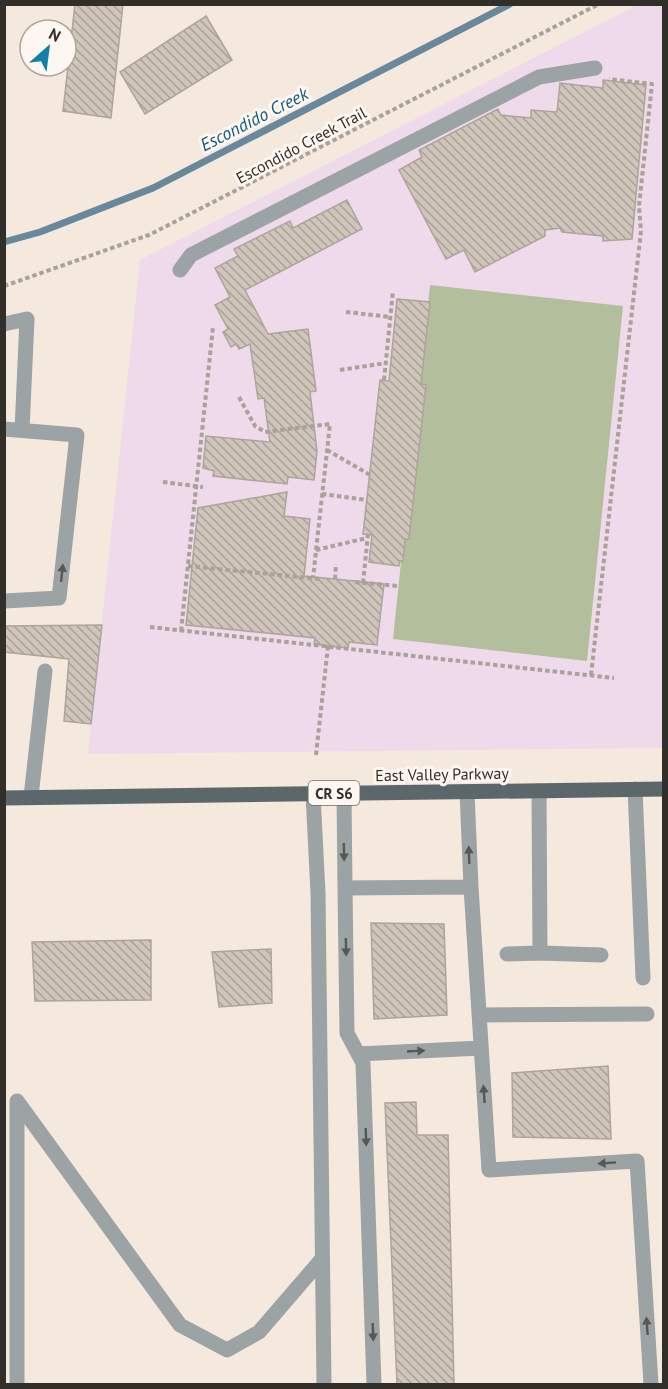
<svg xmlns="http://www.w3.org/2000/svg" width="668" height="1389" font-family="'PT Sans',sans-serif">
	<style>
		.education { fill: #eedaea }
		.park { fill: #b3be9c }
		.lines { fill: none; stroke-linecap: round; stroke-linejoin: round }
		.stream { stroke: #6a889c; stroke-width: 7 }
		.building { fill: url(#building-back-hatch); stroke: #afa49a; stroke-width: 1.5 }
		.path { stroke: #aaa199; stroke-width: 4; stroke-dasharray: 4.5 3; stroke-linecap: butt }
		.minor { stroke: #9ca3a5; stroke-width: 15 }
		.major { stroke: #5b686b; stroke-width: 15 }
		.oneway { fill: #575755 }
		.labels { text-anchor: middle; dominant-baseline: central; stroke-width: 6; stroke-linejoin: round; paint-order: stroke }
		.shield { fill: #fef7f1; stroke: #6f6a66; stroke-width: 1.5 }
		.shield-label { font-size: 15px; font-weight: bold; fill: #322e2a }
		.street-label { font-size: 16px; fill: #322e2a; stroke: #fef7f1 }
		.water-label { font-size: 18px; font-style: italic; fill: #0f5a83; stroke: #fef7f1 }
	</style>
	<defs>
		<pattern id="building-back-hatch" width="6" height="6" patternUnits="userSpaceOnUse" patternTransform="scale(1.5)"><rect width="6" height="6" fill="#d0c5ba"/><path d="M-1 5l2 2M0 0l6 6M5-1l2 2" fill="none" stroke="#a9a097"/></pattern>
	</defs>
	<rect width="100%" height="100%" fill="#f5e9de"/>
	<!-- education -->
	<path class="education" d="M637,5H663V748L88,754L140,260Z"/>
	<!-- park -->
	<path class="park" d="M430,285L623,306L587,661L393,639Z"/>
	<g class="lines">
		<!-- stream -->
		<path class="stream" d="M4,242L40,232L153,188L510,4"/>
	</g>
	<!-- building -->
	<path class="building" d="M75,4H123L111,118L63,111Z
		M206,16L232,60L145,114L120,72Z
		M603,80L646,85L632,239L603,241V236L562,232L560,228L545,230V236L475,272L464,250L446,259L399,170L422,157L419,150L498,109L501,115L531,118V110L557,112L560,83L603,88Z
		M347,200L362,229L245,290L268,334L308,329L316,391L310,392L317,451L314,480L288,477L287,484L213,476L214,471L203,468L206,436L270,442L264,398L258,399L250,344L239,349L236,344L231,347L223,332L228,329L215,305L230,297L215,268L238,256L234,249L290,221L293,228Z
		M397,299L430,302L421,384L426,385L409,539H405L403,561H400L399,566L369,562L372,535L363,534L380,380L389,381Z
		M287,492L284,516L310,519L304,576L384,584L377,645L349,642L348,648L328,646L314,644L315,638L186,625L198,508Z
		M102,625L91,724L64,721L69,659L4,652V626Z
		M371,923L444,924L447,1015L374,1019Z
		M151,940V1000L35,1001L32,942Z
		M271,949L272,1003L219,1007L212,952Z
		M608,1066L611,1139L513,1137L512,1073Z
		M416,1102L417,1135H448L454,1384H397L385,1103Z"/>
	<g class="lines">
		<!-- path -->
		<path class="path" d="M4,286L149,235L599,4
			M346,312L391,317
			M340,370L386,363
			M384,380L393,291
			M239,397L255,426L265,432L330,424L313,578
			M327,450L370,475
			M163,482L203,487
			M322,494L367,500
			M316,550L367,538
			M188,566L320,579
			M335,579L336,564
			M355,582L397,586
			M363,583L368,534
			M150,627L614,678
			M181,631L213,327
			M591,675L641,231L639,206L652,84L609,79
			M316,755L328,646"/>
		<!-- minor -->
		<path class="minor" d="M180,270L191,255L539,77L595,68
			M4,324L27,319L22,430
			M4,429L77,435L59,598L4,601
			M635,789L643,978
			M344,793L345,888L471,887L467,792
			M313,794L318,893L324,1384
			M31,797L45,671
			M471,887L489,1170L637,1161L651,1384
			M345,888L347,1033L363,1063L374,1384
			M540,953L601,955
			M507,954L540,953L539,791
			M479,1015L647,1014
			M358,1054L481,1048
			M17,1384V1101L180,1325L227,1350L259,1332L321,1260"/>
		<!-- major -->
		<path class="major" d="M4,798L664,789"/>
	</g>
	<!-- one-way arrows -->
	<defs><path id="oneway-solid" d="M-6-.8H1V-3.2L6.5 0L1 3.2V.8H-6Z" transform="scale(1.5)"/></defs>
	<g class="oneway">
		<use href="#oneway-solid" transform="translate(62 573) rotate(-84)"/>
		<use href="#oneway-solid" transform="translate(344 852) rotate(89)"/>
		<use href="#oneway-solid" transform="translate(469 855) rotate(-92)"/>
		<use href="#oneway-solid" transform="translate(346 947) rotate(89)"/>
		<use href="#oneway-solid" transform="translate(416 1051) rotate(-3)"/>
		<use href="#oneway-solid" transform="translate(484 1094) rotate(-94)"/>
		<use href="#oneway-solid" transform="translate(366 1137) rotate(88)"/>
		<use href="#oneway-solid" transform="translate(607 1163) rotate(176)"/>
		<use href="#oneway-solid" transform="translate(647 1326) rotate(-94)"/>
		<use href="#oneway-solid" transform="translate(373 1332) rotate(88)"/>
	</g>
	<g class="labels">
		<!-- shield labels -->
		<rect class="shield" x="308.5" y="781" width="51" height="24" rx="4.5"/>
		<g class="shield-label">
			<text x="334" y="793">CR S6</text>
		</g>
		<!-- street labels -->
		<g class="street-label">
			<text transform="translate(301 145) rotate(-28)">Escondido Creek Trail</text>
			<text transform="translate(442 774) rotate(-1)">East Valley Parkway</text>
		</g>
		<!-- water labels -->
		<g class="water-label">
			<text transform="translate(254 119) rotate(-27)">Escondido Creek</text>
		</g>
	</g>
	<!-- border -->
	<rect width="668" height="1389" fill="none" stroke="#322e2a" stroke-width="12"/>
	<!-- north arrow -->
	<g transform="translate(48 48) rotate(28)"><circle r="28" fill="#fef7f1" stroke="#aca7a1" stroke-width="1.5"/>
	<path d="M0-4.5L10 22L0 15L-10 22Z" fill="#1280a9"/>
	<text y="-9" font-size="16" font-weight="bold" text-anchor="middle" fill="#322e2a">N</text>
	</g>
</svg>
